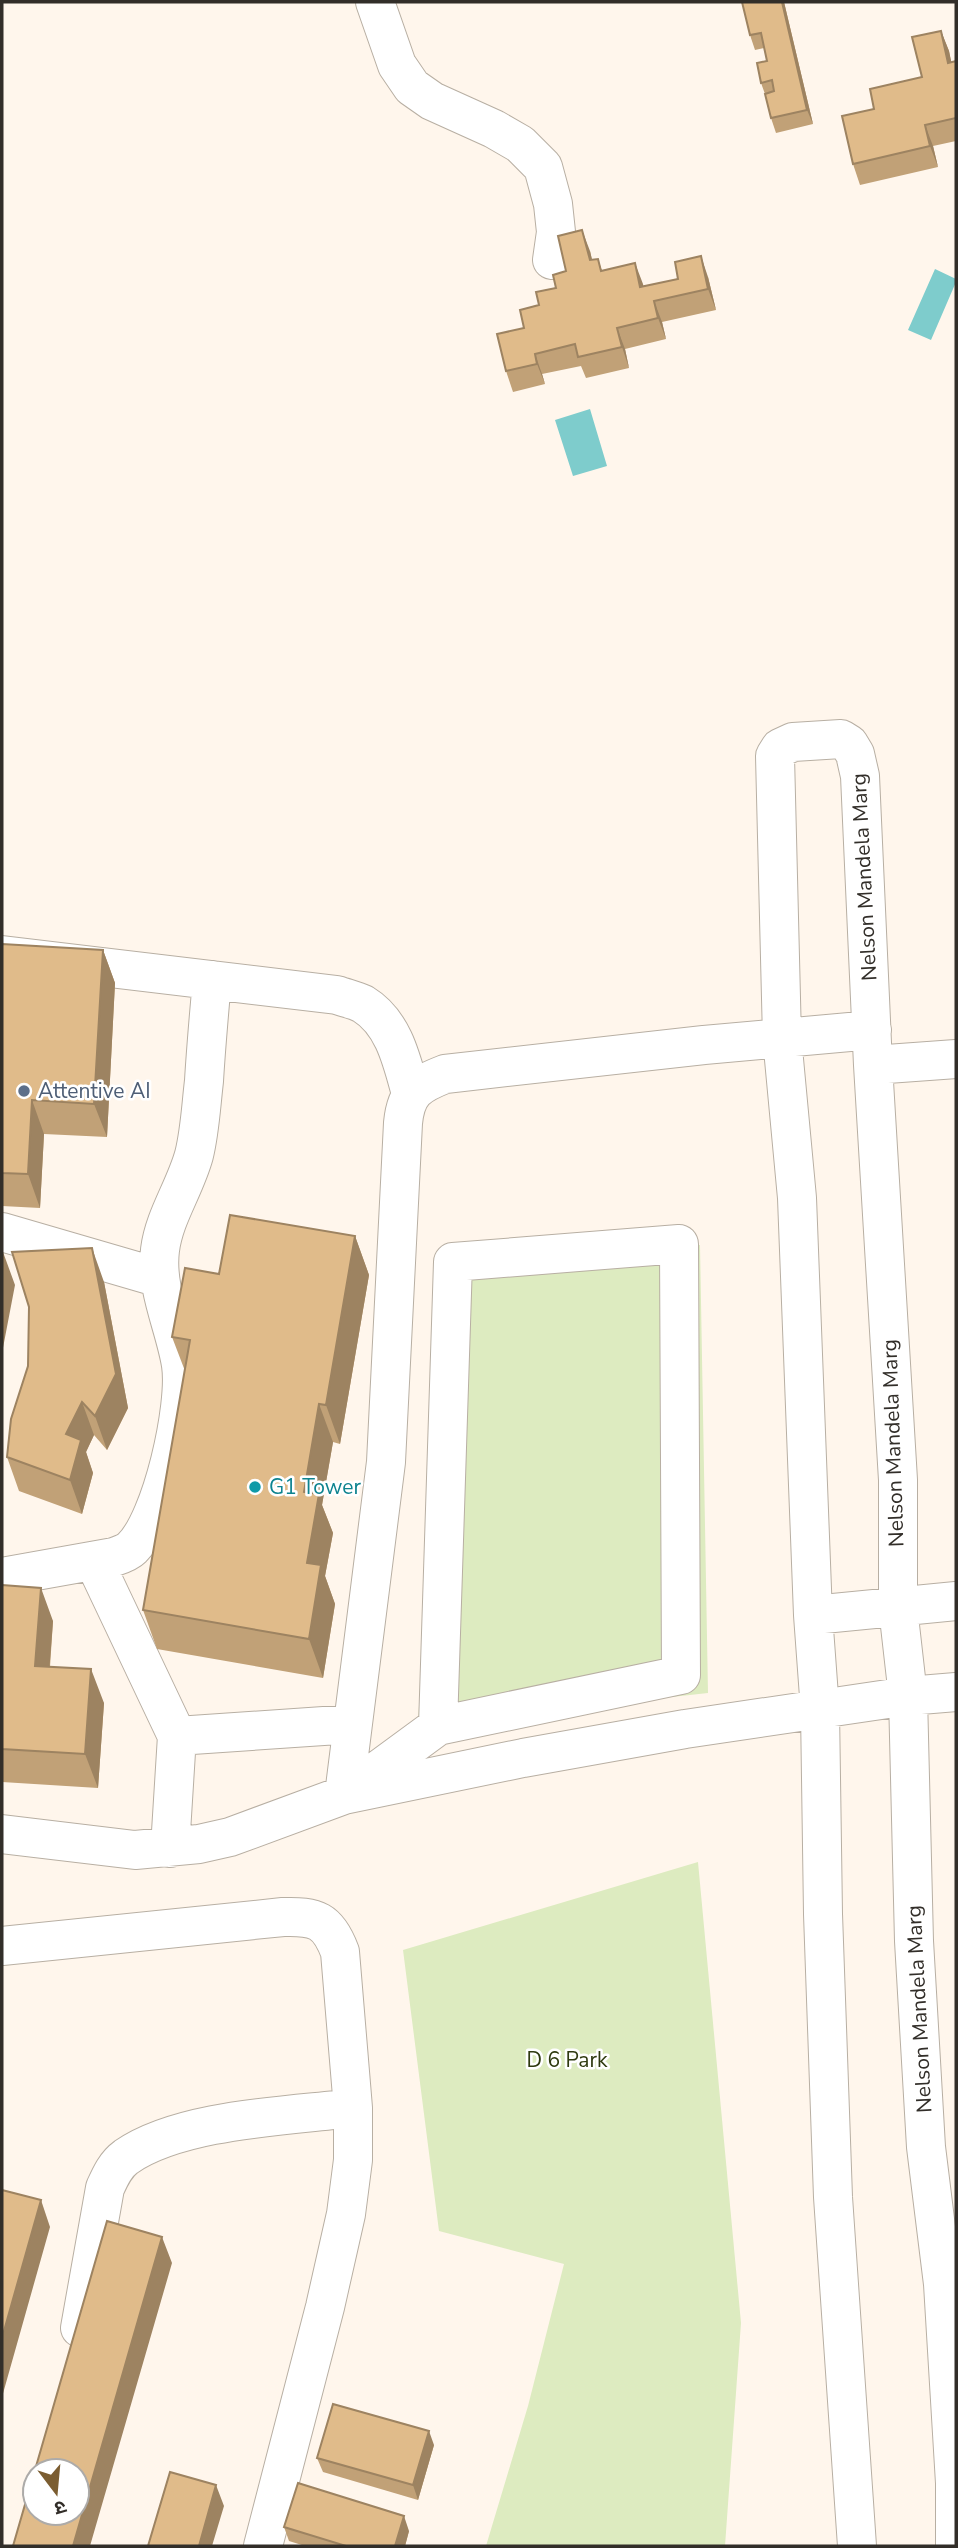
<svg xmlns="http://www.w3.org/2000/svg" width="958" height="2548" font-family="'Nunito Sans','Noto Sans Devanagari',sans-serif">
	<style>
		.green { fill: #ddebc0 }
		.water { fill: #7ecccc }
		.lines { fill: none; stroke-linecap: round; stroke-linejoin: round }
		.minor-casing { stroke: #b8afa3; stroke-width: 40 }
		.minor { stroke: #fff; stroke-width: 38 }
		.wall { fill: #c1a177 }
		.shaded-wall { fill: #9d8361 }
		.building { fill: #e0bb8a; stroke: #9d8361; stroke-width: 2; fill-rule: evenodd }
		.service-dot { fill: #5c6f8a; stroke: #fff; stroke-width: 2.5 }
		.culture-dot { fill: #0f9aa8; stroke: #fff; stroke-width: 2.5 }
		.labels { text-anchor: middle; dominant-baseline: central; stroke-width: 5; stroke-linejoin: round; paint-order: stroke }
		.street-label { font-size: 21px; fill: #322e29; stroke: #fff }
		.service-label { font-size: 21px; fill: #4e5e75; stroke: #fff; text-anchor: start }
		.culture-label { font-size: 21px; fill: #0d838f; stroke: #fff; text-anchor: start }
		.park-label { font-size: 21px; fill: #2f3a10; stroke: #fff }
	</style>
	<rect width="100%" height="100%" fill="#fff6ec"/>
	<!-- green -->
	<path class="green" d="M700,1245L708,1693L418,1725L442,1260Z
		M698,1862L741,2323L725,2546H486L528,2406L564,2264L439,2231L403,1950Z"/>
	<!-- water -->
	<path class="water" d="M935,269L956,279V282L931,340L908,330Z
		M590,409L607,466L573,476L555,420Z"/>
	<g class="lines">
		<!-- minor casing -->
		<g class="minor-casing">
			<path id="minor" d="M375,2L397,65L412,87L432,101L494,129L520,144L543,167L553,204L556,232L552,260
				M2,955L337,995C345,998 355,1000 363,1004C394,1023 402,1061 411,1094
				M873,1065L956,1059
				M2,1232L160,1278
				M94,1561L177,1736L353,1724
				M2,1577L114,1557C120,1555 128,1552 132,1548C162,1519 187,1406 181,1365C175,1327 155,1289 160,1250C164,1217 185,1188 194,1155C200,1131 201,1106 204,1081C206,1047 209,1014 212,980
				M813,1615L956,1601
				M344,1795L438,1726L681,1675L679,1244L453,1262L438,1726
				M344,1795L386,1462L403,1123C406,1092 417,1085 445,1074L704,1045L872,1030
				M2,1834L135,1850L199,1844L230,1837L344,1795L523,1758L685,1729L908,1696L956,1692
				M170,1848L177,1736
				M2,1946L283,1917C316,1916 328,1920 340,1952L353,2108V2160L346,2214L325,2307L263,2546
				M80,2328L105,2188C110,2177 115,2165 126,2157C181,2119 287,2116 353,2108
				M857,2546L833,2197L823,1914L820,1710L813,1615L797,1198L782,1038L775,756L780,748L793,742L841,739L849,744L855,754L860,776L873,1065L898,1480V1608L908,1696L914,1941L926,2147L943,2284L955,2483V2546"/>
		</g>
		<!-- minor -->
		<use href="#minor" class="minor"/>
	</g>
	<!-- wall -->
	<path class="wall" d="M784,2L813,124L776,133L771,118L765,94L761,83L767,61L764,48L755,50L750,35Z
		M941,31L949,51L951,62L956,61V141L933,146L938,167L860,185L853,164L874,109L922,77Z
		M590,251L592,260L598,259L602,271L643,286L708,277L716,310L662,322L666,339L625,349L629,368L586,378L581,366L542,374L545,384L513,392L506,371L524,328L539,305L556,288L566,271Z
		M2,944L103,950L115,983L107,1137L44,1134L40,1208L2,1206Z
		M355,1236L369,1275L340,1444L333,1442L322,1505L333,1533L325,1576L335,1604L323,1678L157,1649L143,1610L185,1371L172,1337L219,1274Z
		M104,1282L128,1408L107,1450L94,1435L86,1452L93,1473L82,1514L19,1491L7,1457Z
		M2,1585L53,1621L50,1667L104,1703L98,1788L2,1782Z
		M434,2445L418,2500L323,2472L317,2458Z
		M284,2527L409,2531L405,2546H305L289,2541Z"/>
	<!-- shaded-wall -->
	<path class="shaded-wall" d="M782,2H784L813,124L807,110Z
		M941,31L949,51L956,84L948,63Z
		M925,125L933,146L938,167L930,146Z
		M582,230L590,251L597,281L590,260Z
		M701,256L708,277L716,310L708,289Z
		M635,263L643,284L648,308L640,287Z
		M654,301L662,322L666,339L658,318Z
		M617,328L625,349L629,368L622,347Z
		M535,354L542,374L545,384L537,364Z
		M103,950L115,983L107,1137L94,1104Z
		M32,1100L44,1134L40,1208L28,1174Z
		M355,1236L369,1275L340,1444L326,1405Z
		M92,1248L104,1282L128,1408L107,1450L95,1416Z
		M3,1252L15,1285L2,1353V1257Z
		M82,1402L94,1435L86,1452L93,1473L82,1514L70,1480L66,1434Z
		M319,1404L333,1442L322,1505L333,1533L325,1576L335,1604L323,1678L309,1639L304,1492Z
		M41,1588L53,1621L47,1700L35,1666Z
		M91,1669L104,1703L98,1788L85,1754Z
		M41,2200L50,2227L2,2397V2338Z
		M162,2237L172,2263L90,2546H73Z
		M429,2431L434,2445L418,2500L413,2485Z
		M216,2485L224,2506L212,2546H199Z
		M404,2516L409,2531L405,2546H395Z"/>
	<!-- building -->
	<path class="building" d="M742,2H782L807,110L771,118L765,94L774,91L772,80L761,83L757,63L767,61L761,33L750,35Z
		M941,31L948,63L956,61V118L925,125L930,146L853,164L842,116L874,109L870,89L922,77L912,37Z
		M582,230L590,260L598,259L601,271L635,263L640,287L678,279L675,262L701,256L708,289L654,301L658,318L617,328L622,347L578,357L575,344L535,354L537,364L506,371L497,334L524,328L520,310L539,305L536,292L556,288L553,275L566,271L558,236Z
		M2,944L103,950L94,1104L32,1100L28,1174L2,1173Z
		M230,1215L355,1236L326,1405L319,1404L304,1492L319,1494L307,1563L321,1565L309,1639L143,1610L190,1340L172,1337L185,1268L219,1274Z
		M92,1248L116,1374L95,1416L82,1402L66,1434L81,1440L70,1480L7,1457L11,1419L28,1366L29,1307L12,1252Z
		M2,1585L41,1588L35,1666L91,1669L85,1754L2,1749Z
		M2,2190L41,2200L2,2338Z
		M107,2221L162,2237L73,2546H13ZM35,2471H77V2513H35Z
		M333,2404L429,2431L413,2485L317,2458Z
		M170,2472L216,2485L199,2546H148Z
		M298,2483L404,2516L395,2546H346L284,2527Z"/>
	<!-- markers -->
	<circle class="service-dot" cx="24" cy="1091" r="7"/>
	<circle class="culture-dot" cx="255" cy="1487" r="7"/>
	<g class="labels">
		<!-- street labels -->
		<g class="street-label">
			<text transform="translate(864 877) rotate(-93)">Nelson Mandela Marg</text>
			<text transform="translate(893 1443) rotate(-92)">Nelson Mandela Marg</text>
			<text transform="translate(919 2009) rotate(-93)">Nelson Mandela Marg</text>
		</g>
		<!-- service labels -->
		<g class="service-label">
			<text x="38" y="1091">Attentive AI</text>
		</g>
		<!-- culture labels -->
		<g class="culture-label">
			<text x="269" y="1487">G1 Tower</text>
		</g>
		<!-- park labels -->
		<g class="park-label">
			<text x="567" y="2060">D 6 Park</text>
		</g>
	</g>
	<!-- border -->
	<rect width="958" height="2548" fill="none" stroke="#322e29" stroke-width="7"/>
	<!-- north arrow -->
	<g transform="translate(56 2492) rotate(164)"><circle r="33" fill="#ffffff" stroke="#adaba9" stroke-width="2"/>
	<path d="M0-5L12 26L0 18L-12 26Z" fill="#7b5d31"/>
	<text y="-10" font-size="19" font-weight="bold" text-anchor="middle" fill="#322e29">उ</text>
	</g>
</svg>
